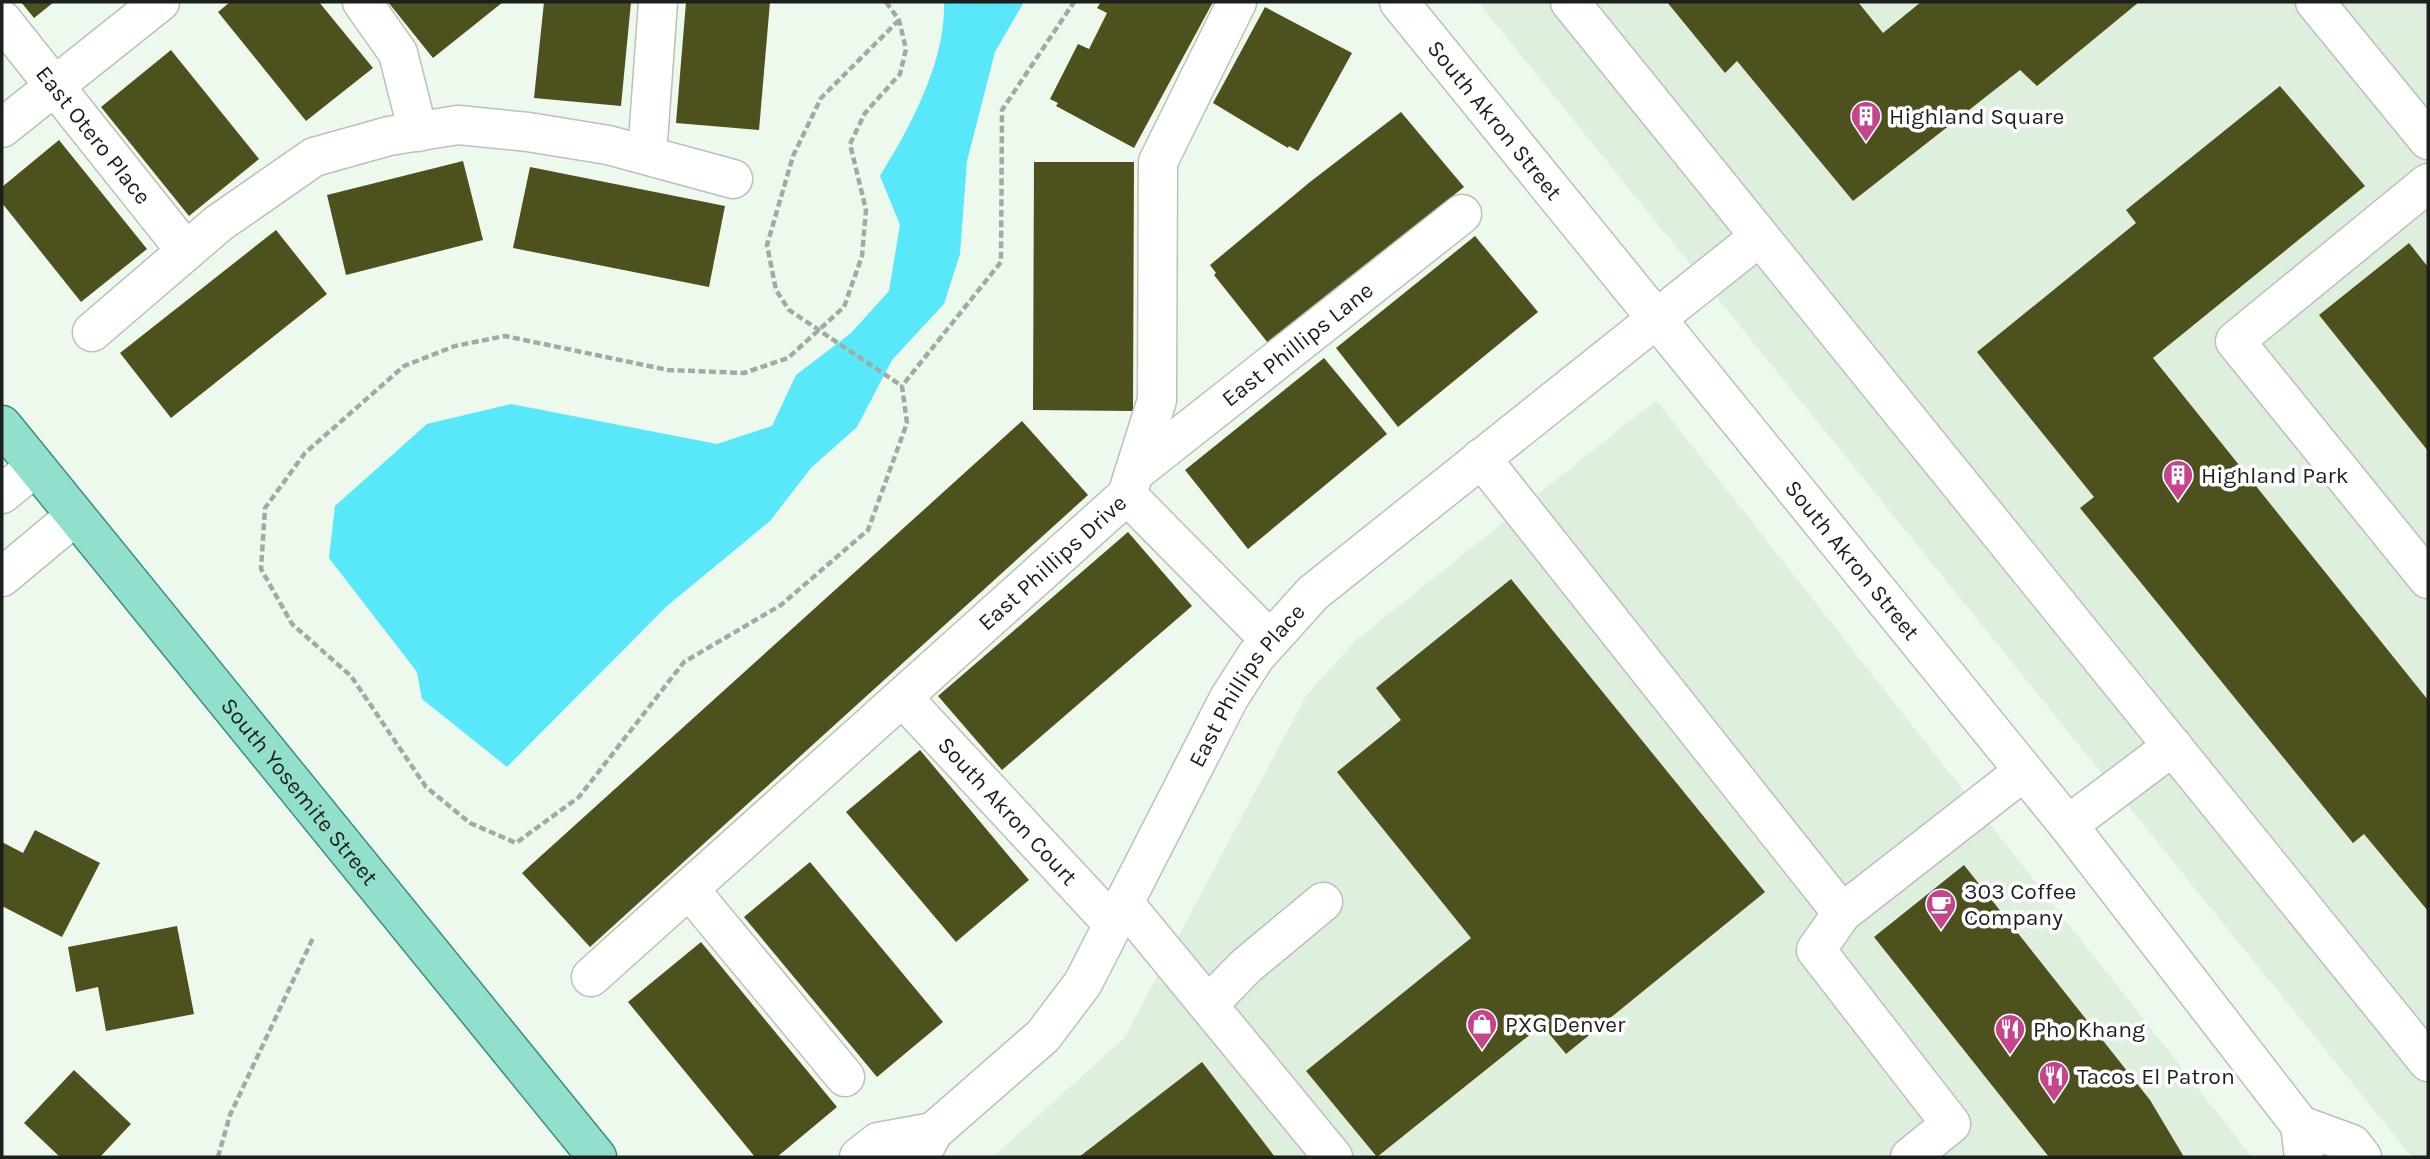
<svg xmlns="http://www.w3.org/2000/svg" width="2430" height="1159" font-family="Karla,sans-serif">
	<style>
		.built { fill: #deefde }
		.water { fill: #58e8f9 }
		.building { fill: #4d511d }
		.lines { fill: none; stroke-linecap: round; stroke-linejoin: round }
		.minor-casing { stroke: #b8c2b7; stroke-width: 41 }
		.major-casing { stroke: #3b8e7a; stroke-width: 41 }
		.path { stroke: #a2aba2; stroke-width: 4.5; stroke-dasharray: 7 3.5; stroke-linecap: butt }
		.minor { stroke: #fff; stroke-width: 38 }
		.major { stroke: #93dfcd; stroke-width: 38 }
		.labels { text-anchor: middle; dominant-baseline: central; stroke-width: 7; stroke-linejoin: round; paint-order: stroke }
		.poi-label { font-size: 23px; fill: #1c201c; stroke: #fff; text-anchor: start }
		.street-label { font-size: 23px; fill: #1c201c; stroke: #fff }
	</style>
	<rect width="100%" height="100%" fill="#eef9ed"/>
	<!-- built -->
	<path class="built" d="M1478,2H2428V1157H2412Z
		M1656,400L2252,1157H993L1125,1037L1306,696L1356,640Z"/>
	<!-- water -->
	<path class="water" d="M944,2H1024L995,52L967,161L960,254L944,304L892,360L857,427L811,468L770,521L667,606L507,767L422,699L417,672L329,558L335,506L427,424L511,404L717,444L772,426L796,375L851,333L889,291L900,225L880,176C911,126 946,61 944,2Z"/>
	<!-- building -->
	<path class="building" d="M21,2H54L34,18Z
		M230,2H319L373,68L306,121L218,12Z
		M388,2H503L433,58Z
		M544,2H631L621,106L534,98Z
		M686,2H770L759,130L676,123Z
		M1101,2H1213L1134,148L1056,106L1058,103L1050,99L1078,44L1089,49L1107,13L1097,8Z
		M1667,2H1858L1883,33L1921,2H2139L2037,86L2020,70L1853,201L1737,61L1725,73Z
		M1265,7L1352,53L1298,151L1289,146L1288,148L1213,103Z
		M171,50L259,159L189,216L101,107Z
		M2280,86L2365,186L2153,358L2428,700V911L2364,834L2353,843L2080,508L2094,497L1977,352L2136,223L2126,210Z
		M1401,112L1464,187L1268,343L1214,275L1216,273L1210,265L1310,182Z
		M59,140L147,249L81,302L2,203V187Z
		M463,161L483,240L346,275L327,195Z
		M1034,162H1134L1133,411L1033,410Z
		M530,167L725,206L709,287L513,248Z
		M276,230L327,294L171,418L120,353Z
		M1475,236L1538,312L1398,427L1336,348Z
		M2409,243L2428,267V451L2319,315Z
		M1324,358L1387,434L1248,549L1185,470Z
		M1022,421L1088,495L590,947L522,873Z
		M1128,532L1192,606L1002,770L938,696Z
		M1511,579L1765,892L1566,1054L1542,1025L1377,1157L1306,1071L1471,938L1337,772L1401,720L1376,688Z
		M920,750L1029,880L956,942L846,812Z
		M35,830L100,863L62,937L2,906V842L23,853Z
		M810,862L943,1022L877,1077L744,917Z
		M1964,865L2150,1100L2184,1157H2049L1874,937Z
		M177,926L194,1014L106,1031L98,987L76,992L68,947Z
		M701,942L837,1107L777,1157H755L628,1002Z
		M1202,1062L1275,1157H1079Z
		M74,1070L131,1124L100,1157H60L24,1123Z"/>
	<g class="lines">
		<!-- minor casing -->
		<g class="minor-casing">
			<g id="minor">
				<path d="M362,2L398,53L418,132"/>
				<path id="s1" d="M1399,2L2068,825L2300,1125L2304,1157"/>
				<path d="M1570,2L2428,1062"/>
				<path d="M2315,2L2428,140"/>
				<path id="s2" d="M2,20L186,251"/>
				<path d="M2,128L160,2"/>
				<path d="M647,155L658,2"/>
				<path d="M2428,183L2235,341L2428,579"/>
				<path d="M92,332L219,223L314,157L389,136L458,125L528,132L608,145L733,179"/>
				<path d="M1481,458L1842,913"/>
				<path id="s3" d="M1134,473L1462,214"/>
				<path d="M2,494L35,467"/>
				<path d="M1127,495L1270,640"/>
				<path d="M2,577L74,517"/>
				<path id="s4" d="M903,698L1113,924"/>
				<path d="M2068,825L2173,746"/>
				<path d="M689,889L845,1077"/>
				<path d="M1124,903L1333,1157"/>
				<path id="s5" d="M591,977L1127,495L1157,400L1158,162L1237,2"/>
				<path d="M1208,1005L1246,966L1323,902"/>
				<path d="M2300,1125L2352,1144L2362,1157"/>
				<path d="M859,1157L878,1142L933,1132"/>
				<path id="s6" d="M920,1157L933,1132L1043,1036L1083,983L1229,698L1256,656L1313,593L1759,237"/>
				<path d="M1910,1157L1951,1124L1816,950L1842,913L2024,771"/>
			</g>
		</g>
		<!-- major casing -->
		<g class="major-casing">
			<g id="major">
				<path id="s7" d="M2,425L597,1157"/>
			</g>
		</g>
		<!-- path -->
		<path class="path" d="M886,2L899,20L906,49L900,74L865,113L850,144L866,210L862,256L844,307L788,358L744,373L668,370L505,336L455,346L404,366L305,453L265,508L261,569L292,624L351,676L426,787L470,823L516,843L579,797L684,662L781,605L868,530L907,423L902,386L1001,262L1002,110L1074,2
			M899,20L821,98L793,156L767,245L776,290L789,310L902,386
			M218,1157L230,1115L313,938"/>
		<!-- minor -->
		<use href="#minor" class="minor"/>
		<!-- major -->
		<use href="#major" class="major"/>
	</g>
	<!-- icons -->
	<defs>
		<g id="building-pin" transform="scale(1.575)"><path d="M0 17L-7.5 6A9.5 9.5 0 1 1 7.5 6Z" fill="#c5448c" stroke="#fff"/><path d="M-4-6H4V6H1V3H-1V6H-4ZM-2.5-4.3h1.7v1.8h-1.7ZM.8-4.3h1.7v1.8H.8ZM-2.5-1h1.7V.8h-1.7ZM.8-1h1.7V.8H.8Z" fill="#fff"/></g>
		<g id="cafe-pin" transform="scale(1.575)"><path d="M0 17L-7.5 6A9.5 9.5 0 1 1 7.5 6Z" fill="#c5448c" stroke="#fff"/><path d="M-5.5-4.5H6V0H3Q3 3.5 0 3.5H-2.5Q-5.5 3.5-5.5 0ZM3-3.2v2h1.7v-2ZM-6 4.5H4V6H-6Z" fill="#fff"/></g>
		<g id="shop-pin" transform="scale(1.575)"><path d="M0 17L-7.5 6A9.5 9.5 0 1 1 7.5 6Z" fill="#c5448c" stroke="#fff"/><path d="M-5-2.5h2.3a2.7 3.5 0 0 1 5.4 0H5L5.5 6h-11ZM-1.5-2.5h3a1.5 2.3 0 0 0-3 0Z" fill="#fff"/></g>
		<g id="restaurant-pin" transform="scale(1.575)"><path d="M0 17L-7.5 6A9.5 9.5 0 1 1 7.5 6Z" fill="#c5448c" stroke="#fff"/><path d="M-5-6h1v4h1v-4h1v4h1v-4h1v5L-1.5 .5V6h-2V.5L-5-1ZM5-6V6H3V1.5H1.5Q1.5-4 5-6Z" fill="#fff"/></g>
	</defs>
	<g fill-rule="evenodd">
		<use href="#building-pin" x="1866" y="116"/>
		<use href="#building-pin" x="2178" y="475"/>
		<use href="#cafe-pin" x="1941" y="904"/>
		<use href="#shop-pin" x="1482" y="1024"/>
		<use href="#restaurant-pin" x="2010" y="1029"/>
		<use href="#restaurant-pin" x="2054" y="1076"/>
	</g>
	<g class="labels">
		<!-- poi labels -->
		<g class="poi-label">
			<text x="1889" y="116">Highland Square</text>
			<text x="2201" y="475">Highland Park</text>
			<text x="1964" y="891">303 Coffee<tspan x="1964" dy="26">Company</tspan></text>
			<text x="1505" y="1024">PXG Denver</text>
			<text x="2033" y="1029">Pho Khang</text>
			<text x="2077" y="1076">Tacos El Patron</text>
		</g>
		<!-- street labels -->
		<g class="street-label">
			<text stroke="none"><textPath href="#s1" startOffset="152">South Akron Street</textPath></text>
			<text stroke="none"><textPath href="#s2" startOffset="147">East Otero Place</textPath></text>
			<text stroke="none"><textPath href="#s3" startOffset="208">East Phillips Lane</textPath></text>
			<text stroke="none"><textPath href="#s1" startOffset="719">South Akron Street</textPath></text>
			<text stroke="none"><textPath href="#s5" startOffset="620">East Phillips Drive</textPath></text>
			<text stroke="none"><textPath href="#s6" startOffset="581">East Phillips Place</textPath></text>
			<text stroke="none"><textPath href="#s7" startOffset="472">South Yosemite Street</textPath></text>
			<text stroke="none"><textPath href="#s4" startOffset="154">South Akron Court</textPath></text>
		</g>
	</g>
	<!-- border -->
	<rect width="2430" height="1159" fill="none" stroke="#1c201c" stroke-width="7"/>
</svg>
